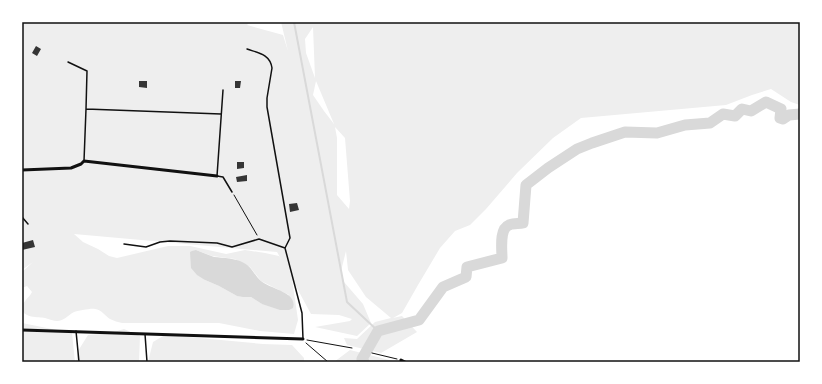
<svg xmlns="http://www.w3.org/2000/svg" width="822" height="384" font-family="'Exo 2',sans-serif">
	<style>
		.green { fill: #eee; fill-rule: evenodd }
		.water { fill: #d9d9d9 }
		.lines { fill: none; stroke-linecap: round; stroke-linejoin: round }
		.stream { stroke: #d9d9d9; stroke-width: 2 }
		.river { stroke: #d9d9d9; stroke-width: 11 }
		.building { fill: #353535 }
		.path { stroke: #111; stroke-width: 1 }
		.service { stroke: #111; stroke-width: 1.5 }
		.minor { stroke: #111; stroke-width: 3 }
		.neatline { fill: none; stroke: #111; stroke-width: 1.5 }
	</style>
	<rect width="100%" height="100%" fill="#fff"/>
	<!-- green -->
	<path class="green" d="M22,22H250L247,25L283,35L288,51L281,22H800V105L791,102L771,89L752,95L726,105L581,118L553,138L517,173L486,209L470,225L455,231L440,248L418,285L402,313L393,318L402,316L417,332L381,353L347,345L344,338L357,339L375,322L391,318L366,297L348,270L346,251L341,271L344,282L363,304L371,323L357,336L315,327L350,321L352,319L339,315L311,314L292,279L298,320L294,334L260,331L219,323H122C118,322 114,321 110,319C105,316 102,310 95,309C91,308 78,311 74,312C68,315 64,321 57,321C54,321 49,319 45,318C39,317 22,318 22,308C22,302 29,298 32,292L27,286L22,288V272L33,262L22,270ZM313,27L315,78L306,53L305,39ZM316,81L334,124L324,111L313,95ZM335,127L345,138L350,201L349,209L337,195V138ZM74,234L277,252L281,259L279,256L265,253L245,250L226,254L190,246H168L117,258L109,256L98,249L83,242ZM196,250L212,256L235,259L250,267L261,281L289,295L262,304L251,297L237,296L219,286L205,280Z
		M22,323L72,333L75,362H22Z
		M124,329L140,336L139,362H76L78,351L88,335L111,333Z
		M163,336H178L263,344L292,345L304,358V362H148L153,342Z
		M350,350L397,362H334Z"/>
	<!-- water -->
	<path class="water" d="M196,250C202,252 208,255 214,257C224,258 235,258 244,263C252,267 254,275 261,281C270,289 298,292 293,308L289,310H280L262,304L251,297H243L237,296L219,286L205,280L197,275L191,268L190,252L192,251Z"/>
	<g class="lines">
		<!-- stream -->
		<path class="stream" d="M294,22L347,302L378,331"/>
		<!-- river -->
		<path class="river" d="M364,362L362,359L378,331L419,320L443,287L466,277L467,267L502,258C502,249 499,229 509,225C513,223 519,224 523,223L526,185L548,168L577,149L592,143L625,132L657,133L685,125L710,123L723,114L735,116L742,109L751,111L766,102L781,109L780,118L783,119L789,115L800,114"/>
	</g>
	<!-- building -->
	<path class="building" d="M36,46L41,49L37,56L32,53Z
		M139,81H147V88L139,87Z
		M235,81H241L240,88H235Z
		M237,162H244V168L237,169Z
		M247,175V181L237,182L236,177Z
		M297,203L299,210L290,212L289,204Z
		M33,240L35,247L22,250V243Z"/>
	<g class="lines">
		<!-- path -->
		<path class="path" d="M234,195L257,235
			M307,340L352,348
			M306,343L328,362
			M372,353L397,359"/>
		<!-- service -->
		<path class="service" d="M247,49C258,53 270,54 272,68L267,98V107L290,238L285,248
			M68,62L87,71L86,109
			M223,90L217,176L223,177L232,192
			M84,161L86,109L221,114
			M22,217L28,224
			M124,244L146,247L160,242L170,241L217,243L232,247L259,239L285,248L302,313L303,339
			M76,331L79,362
			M145,334L147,362"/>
		<!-- minor -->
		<path class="minor" d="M22,170L71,168L81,164L84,161L217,176
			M22,330L303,339
			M401,360L405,362"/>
	</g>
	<!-- border -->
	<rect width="822" height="384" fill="none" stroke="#ffffff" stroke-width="46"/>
	<rect x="23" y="23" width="776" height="338" class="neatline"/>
</svg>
